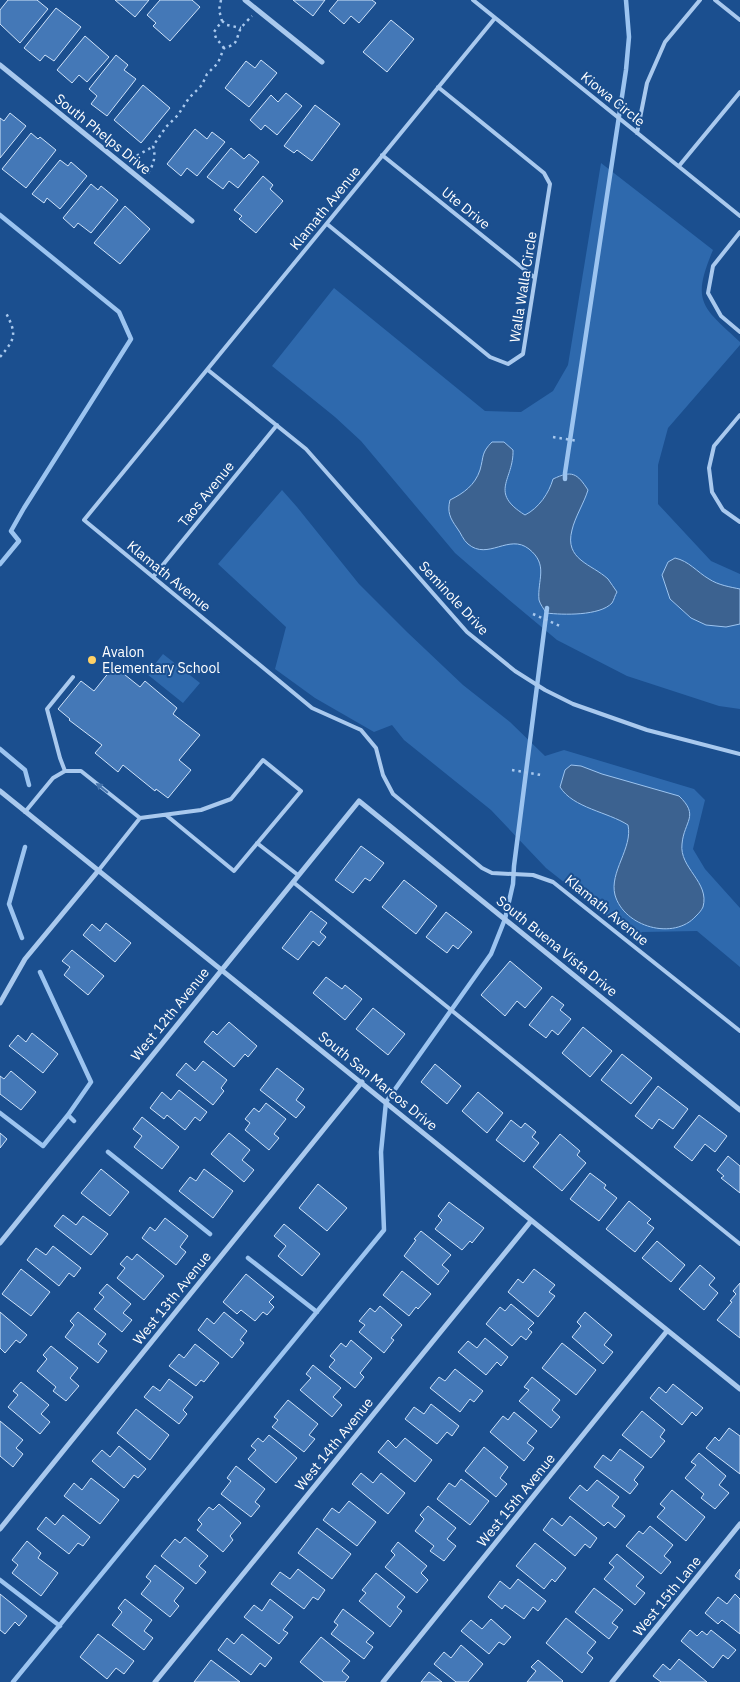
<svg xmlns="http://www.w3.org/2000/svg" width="740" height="1682" font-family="'IBM Plex Sans',sans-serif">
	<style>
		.green { fill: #2e69ad }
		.water { fill: #3c6290; stroke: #9cc4f0 }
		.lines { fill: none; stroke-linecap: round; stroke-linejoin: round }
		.stream { stroke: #9cc4f0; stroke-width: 4.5 }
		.building { fill: #4478b7; stroke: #cfe3fa }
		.path { stroke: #a9c9ee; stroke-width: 2.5; stroke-dasharray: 2.5 4; stroke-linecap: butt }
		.lane { stroke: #a9c9ee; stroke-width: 4 }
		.street { stroke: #a9c9ee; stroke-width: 5 }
		.oneway { fill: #4674ac }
		.poi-dot { fill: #ffd166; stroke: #1b4f8f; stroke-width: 2 }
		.labels { text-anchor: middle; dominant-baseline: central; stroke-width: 4; stroke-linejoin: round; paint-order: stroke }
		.street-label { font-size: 14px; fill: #fff; stroke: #1b4f8f }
		.poi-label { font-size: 14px; fill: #fff; stroke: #1b4f8f; text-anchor: start }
	</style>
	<rect width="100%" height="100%" fill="#1b4f8f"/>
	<!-- green -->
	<path class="green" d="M601,163L713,250C691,302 702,307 740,342V345L668,428L658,465V504L711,561L740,574V709L719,706L627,676L557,640L508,599L455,553L361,441L335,417L272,366L334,288L485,411L521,412L553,391L568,365Z
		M282,490L297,507L359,584L407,632L463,685L510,722L545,756L564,750L694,789L705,800L693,849L705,869L740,908V967L697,931L642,932L636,939L546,868L491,810L404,740L392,725L374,732L315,698L275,669L286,627L218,564Z
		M163,654L200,683L183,703L147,674Z"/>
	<!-- water -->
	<path class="water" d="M492,442H504L513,450C514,480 488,492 525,515C539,508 549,493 553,479C572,470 577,473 588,490C584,503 575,517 572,530C564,560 592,564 608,579C611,583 614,588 617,592C615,595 614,600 612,603C600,616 563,615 546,613C544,609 540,604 539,600C537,580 549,565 529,549C509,533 488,561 468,544C463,540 461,533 457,528C450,518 447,512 450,500C464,493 475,485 480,470C484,456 481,453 492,442Z
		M675,558C689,561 697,572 709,579C718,585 730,587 740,589V624L726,627L706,625L691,618L670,599L662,575L668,562Z
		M571,765L581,766L602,774L679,796C700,816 684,821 682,844C679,868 710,882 703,907C701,911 699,913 696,916C674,941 624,927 615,895C609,872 633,848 628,825C608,812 573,808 560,787L565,770Z"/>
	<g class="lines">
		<!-- stream -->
		<path class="stream" d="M0,215L119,312L131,339L24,508L11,531L19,541L0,564
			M565,479V473L626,70L629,37L626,0
			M0,749L25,770L29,785
			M22,938L9,904L25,847
			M0,1113L43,1146L68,1115L91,1082L40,972
			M68,1115L74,1121
			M108,1152L210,1234
			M248,1258L317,1312
			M0,1580L60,1626
			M13,1682L384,1230L381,1152L386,1102L491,954L505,919L513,884L514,866L547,608"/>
	</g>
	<!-- building -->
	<path class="building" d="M8,0H37L48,9L20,43L0,24V10Z
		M115,0H149L135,17Z
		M160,0H192L200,7L170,41L153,26L156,23L147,15Z
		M293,0H325L313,16Z
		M338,0H372L376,3L359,23L351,16L344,24L329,11Z
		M56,8L81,27L54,61L45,55L40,61L24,48Z
		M391,20L414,39L387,72L363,52Z
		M85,36L109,57L87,82L79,75L72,83L57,70Z
		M116,55L128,65L124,70L136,79L107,116L91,104L97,96L89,89Z
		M261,60L277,73L249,107L225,88L246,61L255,68Z
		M143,85L170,108L141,143L114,120Z
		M286,93L302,106L277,135L265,125L261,130L250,120L271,95L278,102Z
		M315,105L340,124L312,161L297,150L294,153L284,146Z
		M10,113L26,126L0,158V118L4,121Z
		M195,129L207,139L212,132L225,142L197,176L187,168L181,176L167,164Z
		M31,133L38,139L40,137L56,150L26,188L2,169Z
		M231,148L244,159L249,154L259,162L238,188L229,181L223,189L207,177Z
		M60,160L68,166L71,162L87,176L60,209L47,198L44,203L32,194Z
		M263,176L273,185L270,189L283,201L256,233L239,219L242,216L234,210Z
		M91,184L98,190L101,186L118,200L91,233L78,223L74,228L63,218Z
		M125,206L150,229L120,264L94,243Z
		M114,666L140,687L145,681L177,708L173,714L200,735L179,760L191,770L168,798L156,789L155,791L123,765L118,772L95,753L102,745L69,720L70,719L58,709L81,681L94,691Z
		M361,846L384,863L370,881L365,878L353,893L335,880Z
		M404,880L437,906L416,934L382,907Z
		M311,911L327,923L320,932L326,937L319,946L313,941L298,960L282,948Z
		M446,912L472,932L458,949L453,945L447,953L426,937Z
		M106,923L131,943L115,962L83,935L92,924L100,931Z
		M72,950L104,976L88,995L64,975L70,967L62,961Z
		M510,961L542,988L525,1008L517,1001L505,1016L481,995Z
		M326,977L342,989L345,985L362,999L345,1020L313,993Z
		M552,996L564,1005L560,1010L571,1019L558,1035L552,1030L546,1038L529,1025Z
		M373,1008L405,1034L388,1055L356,1029Z
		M229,1022L257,1046L248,1057L245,1054L234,1067L204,1042L213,1031L217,1035Z
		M583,1027L612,1051L590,1077L562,1053Z
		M32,1033L58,1054L43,1073L9,1046L18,1035L26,1042Z
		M622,1054L652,1078L631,1104L601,1080Z
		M203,1061L227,1080L221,1088L224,1091L213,1105L176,1075L186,1063L195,1071Z
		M435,1064L461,1086L447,1104L421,1082Z
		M277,1068L304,1089L296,1100L305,1107L296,1118L260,1090Z
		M11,1071L36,1092L21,1110L0,1094V1076L4,1079Z
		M658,1086L688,1109L673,1129L659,1119L652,1129L635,1116Z
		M179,1090L207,1112L200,1121L195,1117L185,1130L167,1115L164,1119L150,1108L162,1092L171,1100Z
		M478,1092L503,1113L487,1133L462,1111Z
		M266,1103L286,1119L274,1134L279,1138L269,1150L245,1130L250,1123L245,1119L254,1108L259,1112Z
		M699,1115L727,1136L715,1152L705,1144L692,1161L674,1147Z
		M142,1117L179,1147L162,1169L134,1147L142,1136L133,1129Z
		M511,1120L521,1128L525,1123L536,1132L532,1137L539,1143L524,1162L496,1140Z
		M0,1133L7,1139L0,1148Z
		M229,1133L250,1150L242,1160L254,1170L244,1182L211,1154Z
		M560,1134L580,1151L577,1155L586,1163L562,1191L533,1167Z
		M728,1156L740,1166V1193L721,1178L724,1176L717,1170Z
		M101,1169L129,1192L110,1216L81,1193Z
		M204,1169L233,1191L213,1218L179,1191L190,1177L196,1181Z
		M590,1173L606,1185L604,1188L617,1198L599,1221L570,1199Z
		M318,1184L347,1208L327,1231L299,1208Z
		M629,1201L651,1219L647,1223L654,1228L635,1252L606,1229Z
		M449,1202L484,1228L472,1243L470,1241L462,1250L435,1229L442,1220L438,1216Z
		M63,1215L76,1225L83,1216L108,1234L91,1255L54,1226Z
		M165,1218L188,1236L180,1247L186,1252L176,1265L142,1238L150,1227L155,1231Z
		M284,1224L320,1254L302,1276L278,1256L286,1246L274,1236Z
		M421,1231L451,1255L442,1265L449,1271L438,1285L404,1256L416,1240L414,1239Z
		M657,1241L685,1265L671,1282L642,1258Z
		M53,1246L81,1268L74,1277L69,1273L59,1286L27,1260L36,1248L46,1255Z
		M137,1254L164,1276L144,1300L117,1278L125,1268L120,1264L127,1256L132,1260Z
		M700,1265L715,1278L709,1285L718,1293L704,1310L679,1289Z
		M21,1269L50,1292L31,1316L2,1294Z
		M534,1269L555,1285L549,1292L555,1296L538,1317L508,1292L518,1279L523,1283Z
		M402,1271L431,1294L418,1309L416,1307L409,1316L383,1295Z
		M246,1274L274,1297L269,1302L274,1307L267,1315L263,1312L255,1321L241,1310L237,1314L223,1302Z
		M740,1283V1338L717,1320L732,1302L730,1301L736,1294L733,1291Z
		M107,1284L131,1304L123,1313L132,1320L122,1332L94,1309L104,1297L99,1293Z
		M511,1304L534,1323L528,1329L532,1332L526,1340L521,1336L512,1346L486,1324L500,1307L505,1311Z
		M380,1306L402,1325L391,1338L394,1340L384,1353L359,1332L365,1325L359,1321L370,1308L375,1312Z
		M0,1312L27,1335L20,1343L16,1340L5,1353L0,1348Z
		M78,1312L106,1334L98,1344L107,1351L98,1363L65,1337L74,1325L70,1321Z
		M224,1312L247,1331L240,1340L244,1343L232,1358L198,1330L207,1318L214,1324Z
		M585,1312L612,1335L604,1345L613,1352L603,1364L572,1337L581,1326L577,1322Z
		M485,1338L508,1357L501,1366L497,1362L486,1375L458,1352L468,1341L477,1348Z
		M351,1340L372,1358L360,1373L364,1377L355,1388L329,1367L335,1360L330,1356L341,1343L346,1347Z
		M562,1343L596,1370L576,1395L542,1368Z
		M195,1344L219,1363L204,1382L201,1380L196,1386L169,1366L179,1354L184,1358Z
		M51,1346L78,1368L70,1378L79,1386L66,1401L53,1391L56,1387L37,1371L47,1359L43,1355Z
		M313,1365L341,1388L333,1397L342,1405L332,1417L300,1390L311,1378L306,1374Z
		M455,1369L483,1391L474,1402L470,1399L460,1412L430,1388L439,1377L445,1381Z
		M532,1377L560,1400L552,1410L560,1417L551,1428L519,1401L529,1390L524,1387Z
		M169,1379L193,1397L183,1410L187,1414L179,1424L144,1397L153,1386L160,1391Z
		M21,1382L49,1405L41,1414L50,1422L40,1434L8,1407L18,1395L13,1391Z
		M673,1384L703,1408L696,1416L692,1412L682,1425L650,1398L659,1387L666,1393Z
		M288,1400L318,1424L309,1435L315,1439L304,1452L272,1427L278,1420L274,1417Z
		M431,1404L459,1426L452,1436L447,1432L437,1444L405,1419L414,1407L424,1414Z
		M136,1409L169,1435L150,1460L117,1433Z
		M642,1411L665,1430L660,1437L665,1441L651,1458L622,1435Z
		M514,1412L537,1431L527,1443L534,1448L524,1461L490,1432L503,1416L508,1420Z
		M0,1421L23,1440L16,1448L23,1454L13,1467L0,1456Z
		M729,1428L740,1436V1474L706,1448L715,1437L719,1441Z
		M269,1435L297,1458L276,1483L248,1459L256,1450L251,1446L258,1438L263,1442Z
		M405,1438L432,1460L415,1482L378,1452L388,1440L396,1448Z
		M119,1446L146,1469L138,1478L134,1475L124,1488L92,1461L102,1450L110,1457Z
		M484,1447L508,1467L500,1478L507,1484L496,1497L465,1471Z
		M620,1449L644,1467L634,1480L638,1484L630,1494L594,1467L603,1455L611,1461Z
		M699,1453L726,1476L719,1485L729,1493L715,1509L701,1498L704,1494L685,1478L696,1465L691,1462Z
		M236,1466L265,1489L255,1502L260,1506L251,1517L221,1494L231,1481L227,1478Z
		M361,1473L373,1483L381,1473L405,1493L388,1514L352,1484Z
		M91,1478L119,1500L100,1524L64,1496L74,1483L82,1490Z
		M461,1479L489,1501L470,1525L437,1499L449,1483L455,1487Z
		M597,1480L619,1497L612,1506L625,1516L615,1528L608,1522L604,1526L569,1498L580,1485L587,1491Z
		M672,1490L705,1517L686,1541L657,1517L665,1508L660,1504Z
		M349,1501L376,1522L357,1546L323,1520L332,1508L339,1513Z
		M219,1504L241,1523L230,1536L233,1540L223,1552L197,1530L202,1524L198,1520L209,1507L213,1510Z
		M428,1506L456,1528L447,1539L456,1546L444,1561L430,1551L434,1546L415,1531L424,1519L420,1515Z
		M63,1515L90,1537L83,1546L78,1543L69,1554L37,1529L46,1517L55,1525Z
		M570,1516L597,1538L590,1548L585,1544L575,1556L543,1530L552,1518L562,1526Z
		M650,1526L673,1545L664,1556L671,1562L661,1574L626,1546L639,1531L643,1534Z
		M317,1528L351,1554L332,1579L298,1553Z
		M185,1537L208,1556L199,1566L206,1572L196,1584L161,1556L175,1539L180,1543Z
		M27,1541L41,1553L38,1558L58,1573L41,1596L12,1573L18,1565L12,1560Z
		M398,1542L427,1566L421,1573L428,1580L417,1593L385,1567L395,1555L391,1551Z
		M535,1543L566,1568L555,1582L552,1579L544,1589L516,1566Z
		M617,1554L644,1577L636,1586L645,1593L635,1605L604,1579L614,1567L609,1563Z
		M155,1565L184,1588L174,1601L179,1606L170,1617L141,1594L151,1581L146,1577Z
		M298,1569L325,1590L318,1600L313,1597L304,1609L271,1584L280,1572L290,1579Z
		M740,1569V1580L735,1576Z
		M376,1573L405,1597L397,1607L402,1611L390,1627L359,1601L366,1593L362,1590Z
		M518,1579L546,1601L538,1611L533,1607L524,1619L505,1605L502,1609L488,1597L500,1581L510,1589Z
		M594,1588L623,1610L612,1623L618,1627L609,1639L575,1612Z
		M0,1594L27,1616L19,1626L15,1622L5,1634L0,1630Z
		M735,1594L740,1599V1634L722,1620L718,1624L705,1613L718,1597L727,1604Z
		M125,1599L152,1620L144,1631L153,1638L144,1650L112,1625L122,1612L118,1608Z
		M270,1599L293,1617L283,1630L288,1633L279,1644L244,1617L254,1605L262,1611Z
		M343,1609L374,1633L366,1642L373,1647L364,1659L331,1634L338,1625L334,1622Z
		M566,1618L596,1642L587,1653L593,1658L582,1673L546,1643Z
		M491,1619L511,1637L504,1645L499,1642L489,1654L461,1631L471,1620L482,1629Z
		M690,1630L697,1636L702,1631L707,1635L711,1630L736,1650L728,1659L723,1655L713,1668L681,1641Z
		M98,1634L134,1661L124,1674L116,1668L107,1679L80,1657Z
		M242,1634L272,1658L265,1667L260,1663L251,1675L218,1650L227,1638L234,1644Z
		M321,1637L350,1661L342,1671L349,1677L345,1682H324L300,1662Z
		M461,1645L483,1664L468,1682H456L434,1664L444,1652L451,1658Z
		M679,1659L707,1682H661L653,1676L663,1664L670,1670Z
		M211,1660L240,1682H194Z
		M538,1660L563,1681L562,1682H527L536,1671L531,1667Z
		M429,1672L442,1682H421Z"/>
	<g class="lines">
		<!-- path -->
		<path class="path" d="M221,0L219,10L222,21L214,32L216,38L224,48
			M222,21L227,25L241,28
			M132,160C138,153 146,152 153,146
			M148,173C154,164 156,156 153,146L166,127L178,115L189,98L202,85L207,74L218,63L224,48C240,44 235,39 241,28C244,24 249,19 252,16
			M0,357C16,338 17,334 5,311
			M553,437L578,441
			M533,614L560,626
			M512,770L541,775"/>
		<!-- lane -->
		<path class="lane" d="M473,0L740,216
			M715,0L740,20
			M495,18L84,520L312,708L361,730L376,748L383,775L393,794L482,868L492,873L533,875L553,882L740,1031
			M637,133L647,83L665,42L700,0
			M382,155L535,278
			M679,166L740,92
			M327,224L490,357L508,364L523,354L550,184L544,173L438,87
			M740,232L713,266L708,293L721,316L740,332
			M208,370L306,449L467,632L515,671L545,690L573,704L647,730L740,754
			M740,415L714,446L709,468L712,492L723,510L740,522
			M153,577L277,425
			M65,771L60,758L47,709L73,677
			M25,812L53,778L65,771H81L140,818
			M257,843L298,875
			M98,871L140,818L201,810L231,799L263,760L301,791L234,871L166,815
			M293,882L740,1244"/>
		<!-- street -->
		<path class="street" d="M245,0L322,62
			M0,65L192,221
			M0,791L740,1389
			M0,1003L25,959L98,871
			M0,1243L359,801L740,1110
			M0,1529L362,1082
			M155,1682L531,1221
			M383,1682L667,1331
			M612,1682L740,1524"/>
	</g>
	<!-- one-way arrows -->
	<defs><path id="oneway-solid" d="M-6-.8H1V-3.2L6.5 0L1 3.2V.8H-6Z" transform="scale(1.25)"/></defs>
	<use class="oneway" href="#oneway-solid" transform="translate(102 788) rotate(-141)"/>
	<!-- markers -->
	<circle class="poi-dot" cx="92" cy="660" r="5"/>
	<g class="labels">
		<!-- street labels -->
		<g class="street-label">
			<text transform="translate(613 99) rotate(39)">Kiowa Circle</text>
			<text transform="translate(103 134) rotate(39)">South Phelps Drive</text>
			<text transform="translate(325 208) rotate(-51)">Klamath Avenue</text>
			<text transform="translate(466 208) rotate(39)">Ute Drive</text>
			<text transform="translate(523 287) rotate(-81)">Walla Walla Circle</text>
			<text transform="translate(206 494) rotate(-51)">Taos Avenue</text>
			<text transform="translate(169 576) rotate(39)">Klamath Avenue</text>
			<text transform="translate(454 598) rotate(47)">Seminole Drive</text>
			<text transform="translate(607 910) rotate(39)">Klamath Avenue</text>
			<text transform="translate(557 946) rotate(39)">South Buena Vista Drive</text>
			<text transform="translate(170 1014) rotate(-51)">West 12th Avenue</text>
			<text transform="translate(378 1081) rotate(39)">South San Marcos Drive</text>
			<text transform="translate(172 1298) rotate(-51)">West 13th Avenue</text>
			<text transform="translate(334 1444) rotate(-51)">West 14th Avenue</text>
			<text transform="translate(516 1500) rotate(-51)">West 15th Avenue</text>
			<text transform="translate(667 1596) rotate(-51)">West 15th Lane</text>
		</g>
		<!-- poi labels -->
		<g class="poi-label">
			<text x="102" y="652">Avalon<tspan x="102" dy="16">Elementary School</tspan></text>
		</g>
	</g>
</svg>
